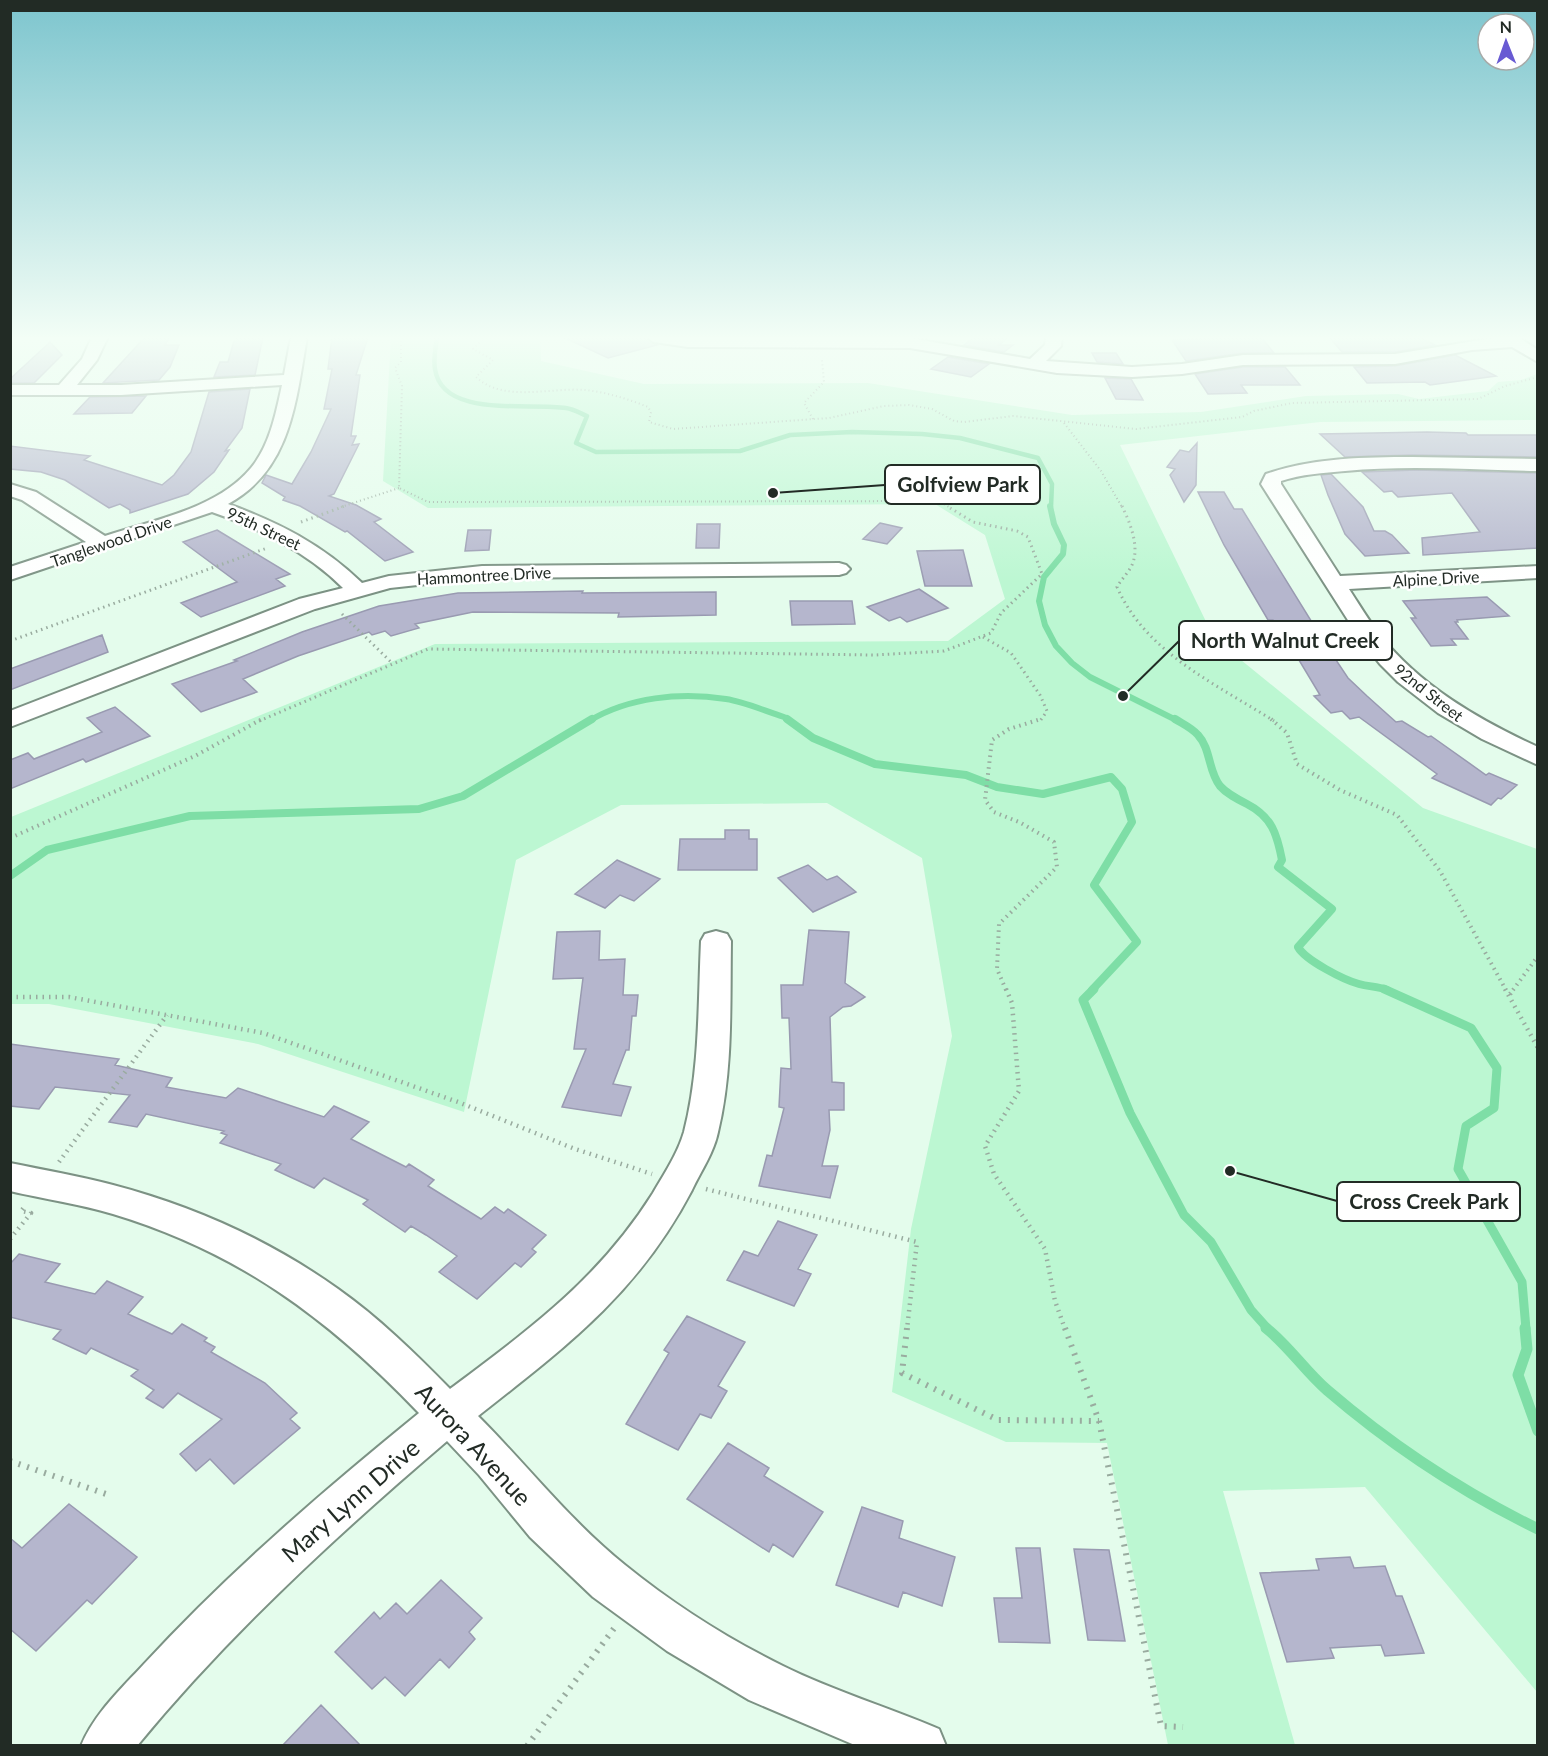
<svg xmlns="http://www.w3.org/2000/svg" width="1548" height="1756" font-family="Lato,sans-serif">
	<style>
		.green { fill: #bcf7d2 }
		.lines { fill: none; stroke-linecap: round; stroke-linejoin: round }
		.stream-far4 { stroke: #7edea6; stroke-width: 4.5 }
		.stream-far3 { stroke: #7edea6; stroke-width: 6 }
		.stream-far2 { stroke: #7edea6; stroke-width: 8 }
		.stream-far1 { stroke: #7edea6; stroke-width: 9 }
		.stream { stroke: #7edea6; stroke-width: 11 }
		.building { fill: #b5b6cd; stroke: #999ab1; stroke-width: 1.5 }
		.minor-casing { stroke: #7c9284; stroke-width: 4 }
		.path-far4 { stroke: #99ab9f; stroke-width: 2; stroke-dasharray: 1 3; stroke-linecap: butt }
		.path-far3 { stroke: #99ab9f; stroke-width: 3; stroke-dasharray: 1.5 4; stroke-linecap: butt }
		.path-far2 { stroke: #99ab9f; stroke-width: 4; stroke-dasharray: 1.5 4.5; stroke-linecap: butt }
		.path-far1 { stroke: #99ab9f; stroke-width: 4.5; stroke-dasharray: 1.5 5; stroke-linecap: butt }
		.path { stroke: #99ab9f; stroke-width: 6; stroke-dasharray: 2 7; stroke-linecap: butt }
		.minor { fill: #fff; fill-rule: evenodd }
		.labels { text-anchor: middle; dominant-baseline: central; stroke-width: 5; stroke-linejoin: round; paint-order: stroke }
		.far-street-label { font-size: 16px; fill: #222b25; stroke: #fff }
		.near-street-label { font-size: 24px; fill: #222b25; stroke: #fff }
		.leader { fill: none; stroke: #222b25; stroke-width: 2 }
		.callout-dot { fill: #222b25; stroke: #fff; stroke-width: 2 }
		.callout { fill: #fff; stroke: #222b25; stroke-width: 2 }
		.callout-label { font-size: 21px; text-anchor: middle; font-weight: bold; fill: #222b25 }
	</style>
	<rect width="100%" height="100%" fill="#e4fcec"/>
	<!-- green -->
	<path class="green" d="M391,337H540L541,361L644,384L868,383L1072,415L1201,412L1306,396L1398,394L1419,399L1488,391L1498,382L1521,380L1537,374V420L1320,422L1120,445L1214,638L1423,808L1537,849V1692L1365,1487L1223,1491L1295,1745H1168L1107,1443L1006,1442L892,1392L911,1229L952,1036L922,858L827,803L621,805L516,860L464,1112L258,1044L49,1004H11V817L435,644L948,641L1005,599L985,535L935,504L428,508L383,481Z"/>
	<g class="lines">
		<!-- stream-far4 -->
		<path class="stream-far4" d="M437,337C436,347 433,359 435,369C442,419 530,402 566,408C573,409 580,413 587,416L576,443L596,452L740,451L790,435L852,432L922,434L960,438L1038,458L1052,484L1051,507"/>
		<!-- stream-far3 -->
		<path class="stream-far3" d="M1050,506L1054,524L1064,545L1063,554L1044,577L1039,601L1045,625L1056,646L1072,663L1090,677L1178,721
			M589,721C629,697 680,692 726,699C745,702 765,711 784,717L790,721"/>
		<!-- stream-far2 -->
		<path class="stream-far2" d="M787,719L813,738L875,764L966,775L997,787L1043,794L1111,777L1122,789L1132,822L1094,885L1137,942L1092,990
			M1175,719C1183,724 1192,728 1198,735C1211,749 1208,771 1220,786C1227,794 1237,799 1247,804C1272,817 1277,834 1282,860L1278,867L1332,909L1298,947C1305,960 1344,980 1359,984C1369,987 1377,986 1387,990
			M10,876L47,850L190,816L419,809L463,796L592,719"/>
		<!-- stream-far1 -->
		<path class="stream-far1" d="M1094,989L1083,1000L1130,1113L1184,1215L1211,1242L1251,1310L1268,1329
			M1384,989L1471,1028L1497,1068L1494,1108L1466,1126L1458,1169L1522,1282L1526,1329"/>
		<!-- stream -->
		<path class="stream" d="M1266,1328C1289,1346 1305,1371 1327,1390C1391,1445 1462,1492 1538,1529
			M1525,1328L1527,1349L1518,1375L1538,1431"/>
	</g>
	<!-- building -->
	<path class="building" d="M145,337H170L165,345H179L170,367L159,380L103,383Z
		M235,337H263L255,375L214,377L220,362H228Z
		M332,337H368L356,375H360L351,436H356L352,445L359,444L334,494L329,496L356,505L381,519L374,522L413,552L385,561L347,531L345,532L300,506L283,500L285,497L262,483L266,475L292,484L311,452L331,409H324L332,369H328Z
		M563,337H644L657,345L608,358Z
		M975,337H1009L999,345H1013L1004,352L964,345Z
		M1258,337L1262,338L1274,353H1243L1186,361L1172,340Z
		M1329,337H1419L1435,345L1395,352H1342Z
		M50,342L62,355L34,383H10V379Z
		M1092,353H1116L1123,364L1097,362Z
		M1455,355L1496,376L1430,385L1425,382L1367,383L1354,367L1395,366Z
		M948,357L989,364L971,377L931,369Z
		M1243,367H1285L1300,385H1241L1247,393L1208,394L1195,374Z
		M1105,378L1131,379L1143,400L1116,399Z
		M250,389L242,428L225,451L229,450L214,472L188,494L130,513V510L120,504L109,508L65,480L41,472L10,469V446L90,456L84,460L162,485L174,475L191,452L209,392Z
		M146,396L132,413L74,414L90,397Z
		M1427,432L1466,433L1468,435H1538V457L1412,455L1345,457L1320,434Z
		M1197,443L1196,485L1184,502L1170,475L1175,469L1167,467L1180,450L1189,452Z
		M1417,470L1538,473V548L1423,555L1422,538L1480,532L1452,493L1398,497L1392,491L1384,492L1362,472Z
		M1331,474L1363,507L1374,531H1385L1392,535L1409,553L1365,556L1345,534L1328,495L1321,475Z
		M1198,492H1224L1234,509H1242L1326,645L1348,678L1367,696L1396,722L1402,721L1428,737L1431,736L1486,775L1489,773L1517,785L1501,799L1498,798L1491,805L1432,778L1437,774L1359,717L1350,719L1342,711L1331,713L1314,696L1320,695L1284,635H1282L1273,620H1268L1224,545Z
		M880,523L902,528L887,544L863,539Z
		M697,524H720L719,548H696Z
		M217,530L290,574L276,579L285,586L201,617L181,603L237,582L183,542Z
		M468,530H491L489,550L465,551Z
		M963,550L972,586H925L917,551Z
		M919,589L948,608L907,622L900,617L889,621L867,607Z
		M583,591L582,593L716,592V615L618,617L619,613L473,612L415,624L419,628L391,636L385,631L372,635L369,632L298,656L243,679L257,692L201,712L172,684L237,661L234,660L302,632L379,606L458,593Z
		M1487,597L1509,616L1457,620L1458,622H1455L1468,639H1451L1456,645L1431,646L1411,618H1416L1403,601Z
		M790,601H852L855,624L792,625Z
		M102,635L108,652L10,690V669Z
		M115,707L150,736L86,762L83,759L10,789V760L28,753L34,759L102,732L87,718Z
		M725,830H749V839H757V870H678L680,839H725Z
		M617,860L660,879L634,901L620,895L605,908L575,894Z
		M808,865L827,880L837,876L856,892L813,912L778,878Z
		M809,930L849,932L845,983L865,997L851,1006L843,1007L830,1017L832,1082L844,1083V1110H829L830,1130L822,1166H838L830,1198L759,1186L767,1155L772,1156L784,1108L779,1107L781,1068L791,1069L789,1018H782L781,985H803Z
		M600,931L599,960L625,959L623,995H638L636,1016H632L629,1050H626L613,1084L631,1087L621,1116L562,1107L586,1049H574L583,978L553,979L557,932Z
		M10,1044L119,1059L115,1065L172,1078L166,1087L226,1098L238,1088L324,1117L334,1106L369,1122L351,1139L406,1167L409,1164L434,1180L428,1186L481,1219L495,1207L504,1213L508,1209L546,1235L532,1249L536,1252L521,1267L515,1263L477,1299L439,1272L457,1256L426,1235L411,1226L405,1232L363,1204L368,1200L324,1178L314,1188L275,1170L281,1164L220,1143L227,1135L221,1133L224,1131L146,1114L137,1127L109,1122L130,1095L55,1087L39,1109L10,1106Z
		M778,1221L817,1235L798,1269L811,1274L794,1306L727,1280L744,1251L758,1256Z
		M19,1254L60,1264L45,1282L95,1294L107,1281L143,1297L128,1314L172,1334L182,1324L207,1338L204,1341L215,1347L211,1352L265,1383L297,1413L290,1419L300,1428L234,1484L210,1459L196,1471L180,1454L222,1419L178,1393L163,1408L146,1398L154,1390L131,1376L138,1370L91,1348L86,1354L53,1339L61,1330L10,1317V1264Z
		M687,1316L745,1342L718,1386L727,1391L711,1418L700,1414L678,1450L626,1424L669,1353L664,1350Z
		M728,1443L769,1468L764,1476L823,1512L793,1557L773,1544L769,1552L687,1499Z
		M69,1504L137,1557L92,1604L87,1600L36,1651L10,1629V1538L22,1548Z
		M862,1507L903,1521L899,1538L955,1557L942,1606L903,1592L898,1607L836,1585Z
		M1016,1548H1040L1050,1643L999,1642L994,1598H1022Z
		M1074,1549L1109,1550L1125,1641L1088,1640Z
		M1350,1557L1354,1568L1385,1566L1396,1596H1402L1424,1653L1385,1656L1381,1645L1330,1648L1334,1658L1287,1662L1260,1573L1319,1570L1316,1559Z
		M441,1580L482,1618L469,1632L475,1639L449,1668L440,1659L405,1696L385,1677L372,1689L335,1652L374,1612L380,1619L396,1603L407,1614Z
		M321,1705L361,1746H282Z"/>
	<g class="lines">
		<!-- minor casing -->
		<g class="minor-casing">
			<path id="minor" d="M92,337H108L97,360L77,385H121L284,375L291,337H307C296,401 291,470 228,504C278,522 323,545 362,583L389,576L482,566L839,563L846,565L850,569L846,573L839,575L482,578L390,588L315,609L10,727V711L299,599L343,588C306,551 260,529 212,512L10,580V567L86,542L22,500L10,496V484L36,492L105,536C153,520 217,509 251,468C270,445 276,413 282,385L121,395H10V385H59L82,359Z
				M646,337L910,338L1030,359L1045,345L1046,337H1062L1061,346L1046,361L1132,367L1182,364L1243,355L1395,354L1499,337H1518L1538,350V362L1512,347L1472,350L1395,364L1243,365L1182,374L1132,377L1057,373L910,348L688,347L654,342Z
				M1412,457L1538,459V471C1473,470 1409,465 1345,471C1323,473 1302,474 1281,481V484L1340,576L1538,566V578L1349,589C1359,604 1368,620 1380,635C1420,686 1479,720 1538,747V765L1482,739L1438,713L1398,682L1380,664L1360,639L1261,484L1266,474C1312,458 1364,457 1412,457Z
				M716,931L727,934L731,941C730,1004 733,1070 718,1132C714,1152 701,1171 692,1190C638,1293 567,1346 478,1416C527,1465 570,1521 625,1565C673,1604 728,1639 783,1666C833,1691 888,1707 939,1729L946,1746H857L749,1700L667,1651L593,1597L530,1537L479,1475L447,1441C337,1535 229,1634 137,1746H81C94,1714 121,1689 144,1664C228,1573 323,1491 419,1413C329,1319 239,1252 113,1214C80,1204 44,1199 10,1191V1163C44,1170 79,1176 113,1185C193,1206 271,1241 338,1289C379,1318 415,1353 450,1389C531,1328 598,1280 653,1193C664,1174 678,1153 684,1132C700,1070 698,1004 701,941L705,934Z"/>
		</g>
		<!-- path-far4 -->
		<path class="path-far4" d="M401,337V362L395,368L402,386L399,488L428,502L939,501L949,507
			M485,337L473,349L493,360L476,377C503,403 551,387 585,390C606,392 628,399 648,407L651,412L649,422L673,429L829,418L884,406L909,405L932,409L954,421L964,422L1013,416L1136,429L1242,417L1254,411L1292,403L1478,399L1505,386L1538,377
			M813,419L804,403L824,382L822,360
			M1064,423L1101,471L1122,507
			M341,507L399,488"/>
		<!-- path-far3 -->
		<path class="path-far3" d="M1122,506C1130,523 1141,548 1131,567C1127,574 1121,580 1117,587C1146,653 1216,684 1274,721
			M301,522L345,506
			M342,614L393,664
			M983,637L1011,653L1040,695L1047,711L1040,721
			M10,641L267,548
			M259,721L428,649L875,655L944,651L991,633L1001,613L1042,574L1028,537L1017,531L973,522L947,506"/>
		<!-- path-far2 -->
		<path class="path-far2" d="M1271,719L1287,733L1297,764L1340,790L1397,815L1440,871L1506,990
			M10,838L195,756L262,719
			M1006,990L997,969L999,924L1057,867L1054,842L1019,822L994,812L985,800L992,740L1009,729L1041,719
			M1513,990L1538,956"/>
		<!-- path-far1 -->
		<path class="path-far1" d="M1006,989L1012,1003L1019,1091L985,1146L994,1174L1045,1249L1055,1301L1065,1329
			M1505,989L1538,1048
			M1510,994L1514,989
			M10,997H69L263,1033L458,1102L575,1149L652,1174
			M59,1162L167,1015
			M706,1189L917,1242L907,1329
			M10,1239L31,1213L21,1211L25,1206"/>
		<!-- path -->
		<path class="path" d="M907,1328L902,1373L998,1420L1099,1421
			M1065,1328L1099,1421L1161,1726L1183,1727
			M10,1461L109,1495
			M527,1746L615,1627"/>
		<!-- minor -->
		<use href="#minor" class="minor"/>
	</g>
	<!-- sky -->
	<linearGradient id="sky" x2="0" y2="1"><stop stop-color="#7dc5ce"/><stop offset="0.58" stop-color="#f3fef6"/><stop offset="1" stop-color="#f3fef6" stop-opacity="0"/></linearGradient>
	<rect width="1548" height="583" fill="url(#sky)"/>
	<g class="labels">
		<!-- far-street labels -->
		<g class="far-street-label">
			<text transform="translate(264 528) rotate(25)">95th Street</text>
			<text transform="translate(111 541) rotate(-19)">Tanglewood Drive</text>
			<text transform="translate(484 575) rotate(-3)">Hammontree Drive</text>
			<text transform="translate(1436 578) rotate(-3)">Alpine Drive</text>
			<text transform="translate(1429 692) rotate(38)">92nd Street</text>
		</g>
		<!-- near-street labels -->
		<g class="near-street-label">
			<text transform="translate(474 1444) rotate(47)">Aurora Avenue</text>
			<text transform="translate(350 1500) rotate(-41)">Mary Lynn Drive</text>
		</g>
	</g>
	<!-- callouts -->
	<path class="leader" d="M773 493L885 485M1123 696L1179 641M1230 1171L1337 1201"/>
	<g class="callout-dot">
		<circle cx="773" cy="493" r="6"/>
		<circle cx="1123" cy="696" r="6"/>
		<circle cx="1230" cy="1171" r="6"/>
	</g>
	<g class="callout">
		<rect x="885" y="465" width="155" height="39" rx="6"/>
		<rect x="1179" y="621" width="213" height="39" rx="6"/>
		<rect x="1337" y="1182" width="183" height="39" rx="6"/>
	</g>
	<g class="callout-label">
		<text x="963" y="492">Golfview Park</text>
		<text x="1285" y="648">North Walnut Creek</text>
		<text x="1429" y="1209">Cross Creek Park</text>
	</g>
	<!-- border -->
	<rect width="1548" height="1756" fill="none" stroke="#222b25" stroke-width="24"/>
	<!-- north arrow -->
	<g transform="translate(1506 42) rotate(359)"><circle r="28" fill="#ffffff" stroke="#a7aaa8" stroke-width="1.5"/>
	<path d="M0-4.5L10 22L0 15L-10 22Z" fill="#685ad3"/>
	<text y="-9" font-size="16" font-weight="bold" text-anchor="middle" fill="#222b25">N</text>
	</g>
</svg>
